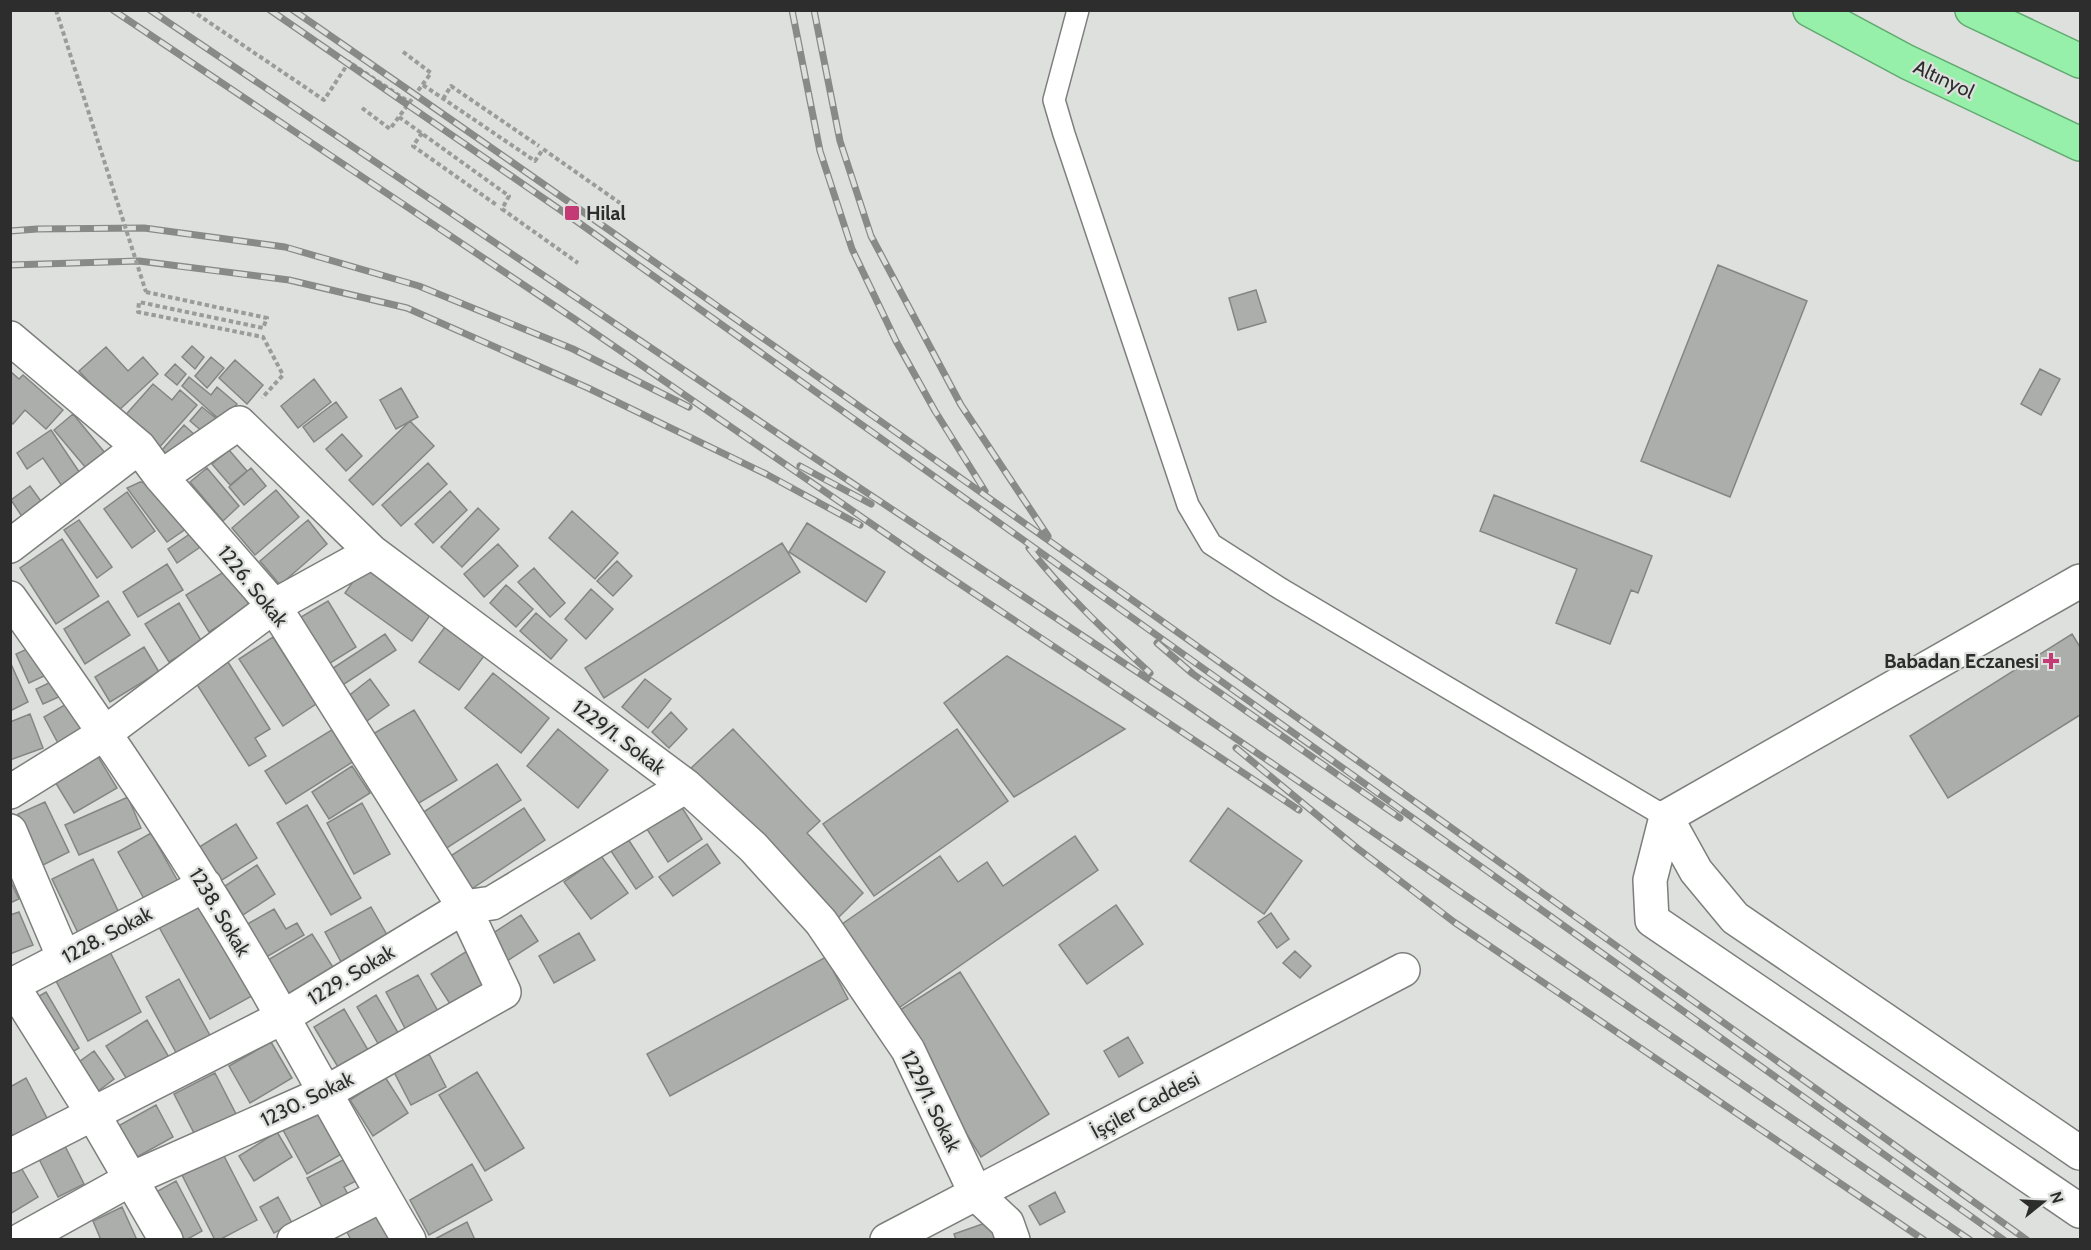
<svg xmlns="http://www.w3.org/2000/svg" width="2091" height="1250" font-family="Cabin,sans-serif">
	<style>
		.building { fill: #acaeac; stroke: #838683; stroke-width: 1.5 }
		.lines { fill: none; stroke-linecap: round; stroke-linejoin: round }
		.service-casing { stroke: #7d7f7d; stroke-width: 24 }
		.minor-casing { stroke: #7d7f7d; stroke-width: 36 }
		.tertiary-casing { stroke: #7d7f7d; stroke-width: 36 }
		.trunk-casing { stroke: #61a970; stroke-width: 36 }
		.path { stroke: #9a9c9a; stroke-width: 4; stroke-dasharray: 4.5 3; stroke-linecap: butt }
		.service { stroke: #fff; stroke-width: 21 }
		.minor { stroke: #fff; stroke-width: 33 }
		.tertiary { stroke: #fff; stroke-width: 33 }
		.trunk { stroke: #97f0aa; stroke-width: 33 }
		.rail-casing { stroke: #888a88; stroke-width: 7 }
		.rail { stroke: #dde0dd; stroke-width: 4.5; stroke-dasharray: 14; stroke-linecap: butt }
		.path-bridge { stroke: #9a9c9a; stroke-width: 4; stroke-dasharray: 4.5 3; stroke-linecap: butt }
		.poi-dot { fill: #c43a74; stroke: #dde0dd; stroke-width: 2 }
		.labels { text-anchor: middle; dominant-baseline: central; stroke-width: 4.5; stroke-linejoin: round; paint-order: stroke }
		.street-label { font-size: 20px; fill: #2c2d2c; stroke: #dde0dd }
		.poi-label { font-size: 20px; font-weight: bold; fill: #2c2d2c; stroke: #dde0dd; text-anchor: start }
	</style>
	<rect width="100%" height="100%" fill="#dde0dd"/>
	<!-- building -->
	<path class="building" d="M1718,265L1807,301L1730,497L1641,461Z
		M1256,290L1266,322L1238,330L1229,298Z
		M192,346L204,357L195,369L182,357Z
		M106,347L128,371L143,357L158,374L117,412L79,371Z
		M211,357L224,368L207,388L195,376Z
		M235,360L263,385L247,404L219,378Z
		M175,364L186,374L177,385L165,375Z
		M2040,369L2060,379L2041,415L2021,404Z
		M10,371L19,379L23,375L63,410L46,429L25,410L13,424L10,421Z
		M189,377L211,395L217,387L237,404L221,421L182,386Z
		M314,379L331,402L298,428L281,406Z
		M153,384L172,400L180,390L197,405L157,450L122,419Z
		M401,388L418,417L396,429L380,400Z
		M336,402L347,417L314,442L303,427Z
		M202,407L222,423L210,438L190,421Z
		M73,414L110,459L91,474L54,430Z
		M410,421L434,446L373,505L349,480Z
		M184,425L197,437L175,462L162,450Z
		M51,430L84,479L66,492L43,458L27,469L17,453Z
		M342,434L362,456L346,471L326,449Z
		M229,450L247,471L230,485L212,464Z
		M428,463L447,484L401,526L382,505Z
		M207,468L239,506L223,521L190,482Z
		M251,468L266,486L244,505L229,487Z
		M140,482L153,484L190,526L167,542L127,488Z
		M30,486L43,504L23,518L11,500Z
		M276,490L299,517L255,555L232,528Z
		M450,491L467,510L433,543L415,524Z
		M127,492L155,531L132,548L104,509Z
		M1494,495L1652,556L1638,593L1631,590L1610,644L1556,623L1577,569L1480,531Z
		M478,508L499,529L462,567L441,547Z
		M572,511L618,553L595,579L549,538Z
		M79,520L112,567L97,578L64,530Z
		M308,520L327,544L280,585L260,561Z
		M807,523L885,572L866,602L789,552Z
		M197,529L206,543L177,563L168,549Z
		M62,539L99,596L56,624L20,568Z
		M782,543L800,572L604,698L585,668Z
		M498,544L518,566L484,597L464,574Z
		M617,561L632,576L613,596L597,581Z
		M167,564L183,590L138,617L123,592Z
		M364,566L431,614L412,641L345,593Z
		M534,568L565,603L550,617L518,582Z
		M227,570L250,606L209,632L186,595Z
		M506,585L533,609L516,627L490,603Z
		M591,589L613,609L586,639L565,619Z
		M108,601L130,635L85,664L64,629Z
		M328,601L356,647L319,670L291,623Z
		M179,603L202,642L169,662L145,624Z
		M536,613L567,640L551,659L520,631Z
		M445,627L484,656L459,690L419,662Z
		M385,634L396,650L332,692L321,676Z
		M2072,634L2080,647V715L1948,798L1910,736Z
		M273,637L316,704L283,726L239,659Z
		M40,643L53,672L29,683L16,654Z
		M144,647L159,672L110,702L95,677Z
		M1007,656L1125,729L1014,797L944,703Z
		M228,662L270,729L255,738L266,756L249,766L196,683Z
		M11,664L28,702L10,711V664Z
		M493,673L549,718L521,753L465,708Z
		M370,679L389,705L360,726L342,701Z
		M645,679L671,699L648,728L622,707Z
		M53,681L61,696L43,704L36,689Z
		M68,703L84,731L59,745L44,717Z
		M414,710L457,780L409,809L366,738Z
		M671,712L687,729L669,748L652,732Z
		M30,714L43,748L10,760V722Z
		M343,723L362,756L286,804L265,771Z
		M558,729L608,770L578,808L527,766Z
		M733,729L820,821L807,833L863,893L834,922L690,769Z
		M957,729L1008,801L874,896L823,824Z
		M97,755L117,788L74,813L54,780Z
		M497,764L521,800L439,853L416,817Z
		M352,766L370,793L329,819L312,792Z
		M128,797L141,828L79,855L65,825Z
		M45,802L69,852L43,865L18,814Z
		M362,803L390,854L354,874L327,823Z
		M679,803L702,839L668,862L645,826Z
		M307,805L361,898L331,915L277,823Z
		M524,808L545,840L464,894L443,861Z
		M1228,808L1302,861L1264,914L1190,861Z
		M236,824L257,858L214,885L193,851Z
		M151,833L180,885L147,904L118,852Z
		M1075,836L1098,870L893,1012L835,929L940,856L958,882L987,862L1003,886Z
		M628,839L653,877L636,889L611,851Z
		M707,844L720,863L673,896L659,877Z
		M601,856L628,893L591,919L564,882Z
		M93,859L121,917L80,937L52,879Z
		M257,865L275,894L243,915L225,886Z
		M10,880L19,899L10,903Z
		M206,901L257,993L210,1019L159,927Z
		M1116,905L1143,944L1087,984L1059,945Z
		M371,907L394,947L347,973L325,932Z
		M274,909L286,929L297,923L304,935L263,959L244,926Z
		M19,912L33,945L10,954V915Z
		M1271,913L1289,939L1277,948L1258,922Z
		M521,915L538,941L501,965L484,939Z
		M579,933L595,960L554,983L539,956Z
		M312,934L336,972L292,1000L268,960Z
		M467,951L488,985L452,1007L431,974Z
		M1295,951L1311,966L1300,978L1283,963Z
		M110,952L141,1012L88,1041L56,981Z
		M826,957L848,999L670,1096L647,1054Z
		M960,972L1049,1114L981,1157L892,1015Z
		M418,975L440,1015L407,1032L386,992Z
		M179,979L212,1039L179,1058L146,997Z
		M46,992L79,1048L62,1058L29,1002Z
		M376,995L400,1036L380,1047L357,1007Z
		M344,1009L368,1050L338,1067L314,1027Z
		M147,1020L170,1059L130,1084L106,1046Z
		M1128,1037L1143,1063L1119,1077L1104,1051Z
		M271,1042L292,1078L250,1103L229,1066Z
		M94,1051L114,1079L93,1095L72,1067Z
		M429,1054L446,1087L411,1105L394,1072Z
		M477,1072L524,1148L485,1171L439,1095Z
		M215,1073L236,1114L195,1135L174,1094Z
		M385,1077L408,1113L373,1136L350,1100Z
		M26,1078L47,1118L13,1137L10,1132V1087Z
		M156,1105L173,1137L128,1162L111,1130Z
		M326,1106L350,1149L307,1174L283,1130Z
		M277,1132L292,1157L254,1181L239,1156Z
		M63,1142L84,1184L58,1197L37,1155Z
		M223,1154L257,1220L219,1240H215L182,1175Z
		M347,1158L358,1180L344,1187L354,1205L328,1218L307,1178Z
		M19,1164L38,1197L10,1214V1170Z
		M472,1164L492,1200L429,1235L410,1200Z
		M176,1181L202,1231L186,1240H172L149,1196Z
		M1055,1192L1065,1212L1040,1225L1029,1206Z
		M278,1197L292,1223L274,1233L260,1207Z
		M122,1207L137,1240H101L93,1221Z
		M381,1212L395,1240H351L346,1230Z
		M991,1221L997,1240H956L954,1234Z
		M467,1222L475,1240H433Z"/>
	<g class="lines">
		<!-- service casing -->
		<g class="service-casing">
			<path id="service" d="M1078,10L1054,100L1064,134L1188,505L1211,544L1281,589L1666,817"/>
		</g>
		<!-- minor casing -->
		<g class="minor-casing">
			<path id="minor" d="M10,338L139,447L161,477L274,606L464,907L504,992L325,1093L131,1179L21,1240
				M161,477L239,423L372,552L686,786L753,847L821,922L908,1050L976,1194
				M10,546L139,447
				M10,598C77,692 143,787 204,885C277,1000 339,1122 409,1240
				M10,792L105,733L274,606L372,552
				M1666,817L2080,581
				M10,831L64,958
				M12,985L93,1114L166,1240
				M10,986L205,885
				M10,1156L283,1017L464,907L492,903L686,786
				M294,1240L382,1195
				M887,1240L1403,970"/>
		</g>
		<!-- tertiary casing -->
		<g class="tertiary-casing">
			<path id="tertiary" d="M1666,817L1650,880L1652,920L2080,1211
				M1666,817L1696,871L1735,918L2080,1153
				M976,1194L1007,1223L1013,1240"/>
		</g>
		<!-- trunk casing -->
		<g class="trunk-casing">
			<path id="trunk" d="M1810,10L1907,62L2080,144
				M1972,10L2080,61"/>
		</g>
		<!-- path -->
		<path class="path" d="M191,10L324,100L349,62L409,102
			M56,11L57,10
			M423,85L535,161L543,149L620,203
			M443,99L451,86L539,146
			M362,108L390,129L431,73L402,51
			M399,117L509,196L502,209L578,263
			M422,133L413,146L498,206
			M146,292L267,318L263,328L139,302L138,312L263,337L283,375L262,398"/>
		<!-- service -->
		<use href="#service" class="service"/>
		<!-- minor -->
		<use href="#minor" class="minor"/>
		<!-- tertiary -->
		<use href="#tertiary" class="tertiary"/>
		<!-- trunk -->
		<use href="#trunk" class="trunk"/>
		<!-- rail casing -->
		<g class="rail-casing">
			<path id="rail" d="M113,10L573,318L924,560L1299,810
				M150,10L795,445L1178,699L1970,1240
				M270,10L575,220L2004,1240
				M293,10C876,413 1450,827 2027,1240
				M792,10L820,151L852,249L896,341L935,411L985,491
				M814,10L840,141L871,236L961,405L1048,536
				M10,231L37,229L144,228L285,247L419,286L573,349L689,407
				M10,265L139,261L289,280L407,308L588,388L766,474L860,525
				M800,466L871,504
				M1029,548C1065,594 1108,634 1150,673
				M1157,643L1193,674L1400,818
				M1236,748L1357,848L1454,922L1924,1240"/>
		</g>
		<!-- rail -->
		<use href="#rail" class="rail"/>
		<!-- path-bridge -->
		<path class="path-bridge" d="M56,10L146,292"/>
	</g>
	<!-- markers -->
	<g class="poi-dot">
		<rect x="564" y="205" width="16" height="16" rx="3"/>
		<path d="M2048 652h6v6h6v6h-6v6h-6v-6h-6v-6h6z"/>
	</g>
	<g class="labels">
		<!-- street labels -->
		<g class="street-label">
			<text transform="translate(1944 79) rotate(25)">Altınyol</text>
			<text transform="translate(253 586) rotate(51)">1226. Sokak</text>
			<text transform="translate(619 737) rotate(37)">1229/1. Sokak</text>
			<text transform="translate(220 912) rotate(59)">1238. Sokak</text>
			<text transform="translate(107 935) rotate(-28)">1228. Sokak</text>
			<text transform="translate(351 975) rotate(-31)">1229. Sokak</text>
			<text transform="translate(307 1099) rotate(-26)">1230. Sokak</text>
			<text transform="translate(931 1101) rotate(64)">1229/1. Sokak</text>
			<text transform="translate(1145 1105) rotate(-28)">İşçiler Caddesi</text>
		</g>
		<!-- poi labels -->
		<g class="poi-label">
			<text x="586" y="213">Hilal</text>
			<text x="2039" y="661" text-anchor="end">Babadan Eczanesi</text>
		</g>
	</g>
	<!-- border -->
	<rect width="2091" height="1250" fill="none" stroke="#2c2d2c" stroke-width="24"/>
	<!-- north arrow -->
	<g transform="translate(2043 1202) rotate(72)" stroke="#dde0dd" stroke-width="4.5" paint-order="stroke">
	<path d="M0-4.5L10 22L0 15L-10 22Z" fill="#2c2d2c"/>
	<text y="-9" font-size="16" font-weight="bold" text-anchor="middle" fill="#2c2d2c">N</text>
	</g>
</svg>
